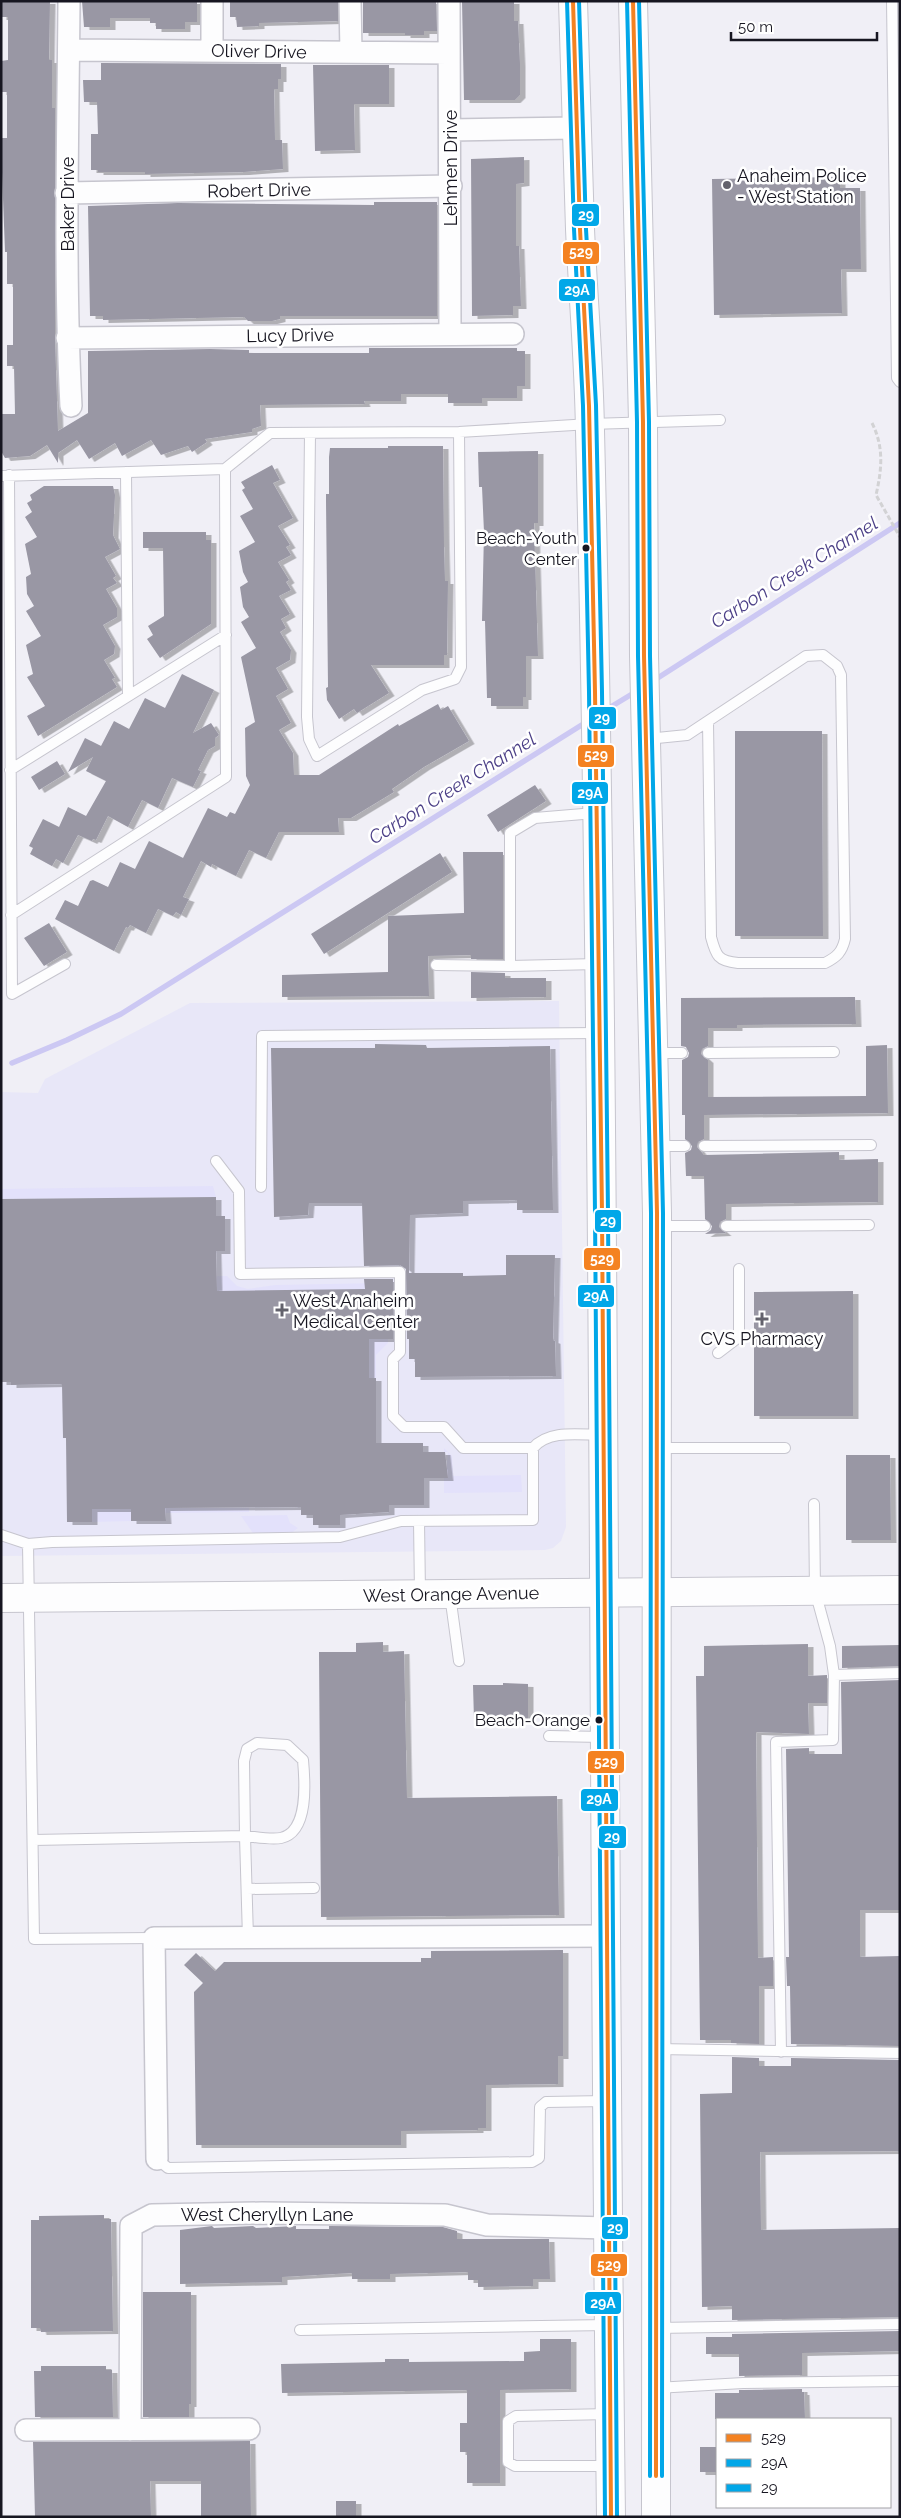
<svg xmlns="http://www.w3.org/2000/svg" width="901" height="2518" font-family="Raleway,sans-serif">
	<style>
		.built { fill: #e8e7f8 }
		.green { fill: #e3e1fb }
		.lines { fill: none; stroke-linecap: round; stroke-linejoin: round }
		.stream { stroke: #ccc8f3; stroke-width: 5.5 }
		.building { fill: #9997a4; filter: url(#shadow) }
		.lane-casing { stroke: #c6c5ce; stroke-width: 12 }
		.street-casing { stroke: #c6c5ce; stroke-width: 24 }
		.secondary-casing { stroke: #c6c5ce; stroke-width: 30 }
		.primary-casing { stroke: #c6c5ce; stroke-width: 30 }
		.path { stroke: #d2d2d4; stroke-width: 3; stroke-dasharray: 5 2.5; stroke-linecap: butt }
		.lane { stroke: #fdfdfe; stroke-width: 10 }
		.street { stroke: #fdfdfe; stroke-width: 21 }
		.secondary { stroke: #fdfdfe; stroke-width: 28 }
		.primary { stroke: #fdfdfe; stroke-width: 28 }
		.bus-1-casing { stroke: #fff; stroke-width: 8 }
		.bus-2-casing { stroke: #fff; stroke-width: 8 }
		.bus-3-casing { stroke: #fff; stroke-width: 8 }
		.bus-1 { stroke: #f48221; stroke-width: 4 }
		.bus-2 { stroke: #01a7e8; stroke-width: 4 }
		.bus-3 { stroke: #01a7e8; stroke-width: 4 }
		.poi-dot { fill: #63626c; stroke: #fff; stroke-width: 2 }
		.bus-dot { fill: #171621; stroke: #fff; stroke-width: 2 }
		.labels { text-anchor: middle; dominant-baseline: central; stroke-width: 5; stroke-linejoin: round; paint-order: stroke }
		.bus-label { font-size: 17px; fill: #171621; stroke: #fff; text-anchor: end }
		.street-label { font-size: 18px; fill: #171621; stroke: #fff }
		.poi-label { font-size: 18px; fill: #171621; stroke: #fff; text-anchor: start }
		.water-label { font-size: 19px; font-style: italic; fill: #4c4087; stroke: #fff }
		.line-badge { stroke: #fff; stroke-width: 2 }
		.badge-label { font-size: 14px; text-anchor: middle; font-weight: bold; fill: #fff }
	</style>
	<defs>
		<filter id="shadow"><feDropShadow dx="5.5" dy="3" stdDeviation="0" flood-color="#0004"/></filter>
	</defs>
	<rect width="100%" height="100%" fill="#f0eff6"/>
	<!-- built -->
	<path class="built" d="M559,1001L566,1527L561,1541L553,1548L545,1550L1,1556V1092L38,1093L45,1079L190,1003Z"/>
	<!-- green -->
	<path class="green" d="M213,1186L216,1197L1,1199V1189Z
		M227,1276L237,1286L248,1289L275,1285L383,1283L388,1309L125,1292L160,1277Z
		M386,1315H388V1343L376,1355V1378H369V1339H386Z
		M444,1448L452,1456L453,1476L521,1475L522,1492L444,1493V1478L448,1477L446,1475L448,1452H444Z
		M165,1508H249V1512L165,1513Z
		M92,1509H131V1521L92,1522Z
		M287,1515L290,1523L298,1528L291,1533H253L241,1516Z"/>
	<g class="lines">
		<!-- stream -->
		<path class="stream" d="M653,681L900,523
			M604,711L637,691
			M12,1063L67,1040L121,1014L588,721"/>
	</g>
	<!-- building -->
	<path class="building" d="M1,1H50L49,60H52V108H55V339L58,431L88,413V351L210,349L249,350V353H369V348H517V351H525V386H517V398H482V403H448V394H401V401H364L365,404L260,405L261,426L252,429V432L205,439L207,442L192,452L188,446L161,455L151,440L122,456L115,443L89,459L77,440L58,453V463L47,445L30,456L5,458L1,451V414H15L14,366H7V345H13V284H7V252H5L2,172V138H7V92H1V61L8,60V17H1Z
		M82,1H197V22H185V29H156V23H150V18H110V27H84Z
		M230,1H338V21L259,23V26L237,27L236,17H230Z
		M363,1H436L437,31H424V35H405V33H363Z
		M462,1H514V21H518L520,64V95L515,100H464Z
		M101,63L281,64V79H278V89H274L275,140H282L283,169L244,172L145,174V172H98V170H91V134H98L97,102H84L83,80H101Z
		M313,65H389V104H354L355,150L315,151Z
		M524,157V183L516,184V246H519L521,306H513V315L472,316L471,159Z
		M840,177V188H860L861,269H841L842,313L714,315L712,179Z
		M374,202H437V316H280V319L272,321H248L244,317L103,320V316H90L88,206L178,203L374,205Z
		M388,446H443L444,546L445,581H448L447,655H444V665H371L389,693L357,713L354,709L339,719L327,700L326,688L328,687L326,501V494H329V457L330,448H388Z
		M538,451V523H534L538,656H526V697H523V706H491V698H487L485,621H482L484,532L482,487H479L478,452Z
		M272,465L280,480L273,483L293,518L278,526L290,545L286,547L291,555L278,562L289,580L286,582L291,590L279,596L290,614L281,619L286,628L280,632L291,650L290,660L276,668L288,689L276,696L291,723L279,730L293,753L294,775H319L398,724L399,726L438,704L441,710L448,706L469,741L424,767L392,789L394,792L351,818H338L339,832H279L266,858L249,850L236,876L212,864L211,867L201,861L183,897L189,899L181,915L176,912L173,916L158,909L146,933L130,925L128,928L126,927L114,951L55,919L65,900L78,906L90,881L93,880L108,887L120,862L135,869L149,841L183,858L208,808L227,817L230,812L235,814L250,785L246,776L245,728L255,722L241,657L256,648L241,622L249,617L243,607L240,587L248,582L243,572L239,551L255,542L240,516L253,509L242,490L245,488L241,482Z
		M44,486H113L115,495L113,535L120,549L105,557L116,576L113,578L117,583L106,589L117,608V617L103,625L115,646L114,654L104,660L115,678L112,679L117,687L38,736L27,716L45,706L27,677L33,674L26,645L41,636L26,611L34,606L27,594L26,577L31,574L25,544L37,537L25,517L32,512L27,503L32,500L30,495Z
		M143,532H206V540H211V624L160,658L147,639L153,635L148,626L164,616L163,548H143Z
		M182,674L214,690L193,733L211,723L219,735L215,738V746L208,750L198,770L201,771L193,787L172,778L158,808L142,800L128,827L108,816L96,840L93,839L92,841L78,835L63,863L56,859L52,866L30,854L33,848L29,846L43,819L59,827L68,807L86,816L106,781L86,771L93,757L68,772L85,738L101,746L114,721L129,729L145,698L165,708Z
		M735,731H822L823,936H735Z
		M57,761L65,774L39,790L31,777Z
		M535,785L546,801L498,832L487,815Z
		M463,852H503V959H471V955L428,956L429,996L282,997V975L388,972V916L464,913Z
		M440,853L452,872L324,954L311,934Z
		M49,923L67,952L44,966L24,938Z
		M471,972L505,973V978H546V997L471,998Z
		M855,997L856,1024L737,1025V1028H708V1046L702,1049L701,1054L708,1060V1097L866,1096V1046L887,1045L888,1113L704,1115V1139L698,1142L697,1147L704,1155L839,1152V1160L878,1159V1202L726,1204V1219L720,1222L719,1227L726,1233L705,1234L711,1230L712,1226L705,1219L704,1176H686L685,1153L691,1150L692,1146L685,1139V1115H682V1060L688,1057L689,1053L686,1047L681,1046V998Z
		M375,1044L426,1045L427,1048L550,1046L553,1210H517V1200L463,1201V1213L410,1215L409,1273H463V1276L506,1275V1255H555L553,1340L555,1341L556,1376L415,1377V1359H409V1339H407L406,1269L400,1265L364,1266L362,1203H309L308,1215L274,1217L271,1048H375Z
		M216,1197V1216H225V1251H216L217,1291L365,1289L364,1279H393V1339H369V1378H376V1443H423V1452H445L448,1478H424V1505H389V1512L340,1515V1525H313V1515H301V1507L165,1508L166,1521H131V1509H92V1522H67L66,1438H63L62,1384L11,1385V1382H1V1199Z
		M853,1291V1416H754V1292Z
		M846,1455H890L891,1540H846Z
		M383,1642V1652L404,1651L407,1798L557,1796L559,1915L321,1917L319,1652H356V1643Z
		M808,1644V1676L827,1675V1703H808L809,1734L756,1732L758,1958L773,1957V1986H759V2044L731,2043V2040H700L696,1676H704V1646Z
		M900,1645V1666L842,1668V1646Z
		M900,1680V1910H860V1957L900,1956V2046L791,2044L790,1986H787L786,1957H789L786,1749L809,1748V1754H842L841,1682Z
		M503,1683L528,1684V1721L474,1720L473,1685H503Z
		M563,1950V2056H558V2084L486,2085V2128H478V2130L401,2131V2145H196L194,1992L203,1983L184,1965L196,1953L215,1971L224,1962H421V1958H431V1951Z
		M732,2057L759,2058V2066H791V2058L900,2060V2151L760,2152L761,2230L900,2228V2317L732,2320V2306L702,2307L700,2094L732,2093Z
		M104,2215V2219H111L113,2331L41,2332L40,2328H31V2220H39V2216Z
		M212,2226L214,2228L253,2226L256,2228L296,2226V2229H329V2226L443,2227L457,2231V2239H549L550,2279H533V2286L478,2287V2280H468V2272L390,2274V2279H352V2273L282,2277V2282L180,2284V2230Z
		M143,2292H191V2404H189V2417H143Z
		M900,2331V2351L802,2353V2375L739,2376V2354H706V2337H732V2334Z
		M540,2339H571V2389L500,2390V2483H467V2452H460V2423H467V2390L282,2393L281,2364L385,2362V2359H409V2362L524,2361V2352L540,2351Z
		M41,2366H106V2370H112L113,2417H35L34,2371H41Z
		M802,2389V2392H804L805,2419H715V2393H739V2390H743Z
		M250,2441L251,2517H201V2481H150L151,2517H35L33,2442Z
		M700,2447H717V2472H700Z
		M336,2501H356V2517H336Z"/>
	<g class="lines">
		<!-- lane casing -->
		<g class="lane-casing">
			<path id="lane" d="M892,1L897,378L900,382
				M310,433L307,717L309,739L317,756L422,690L455,679L461,667L459,432
				M126,472L128,696
				M9,475L12,994L65,964
				M1,476L225,469L270,433L459,432L590,424L720,420
				M647,739L687,735L806,656L823,655L837,666L841,675L845,939C842,952 837,957 825,963H738C718,961 716,956 711,937L708,722
				M10,770L226,635
				M11,915L226,777L225,469
				M436,965L510,966V833L535,818L595,813
				M510,966L598,964
				M654,1053H682
				M708,1053L834,1052
				M656,1146H685
				M704,1146L871,1145
				M216,1161L239,1191L240,1274L400,1272V1352L393,1359V1416L404,1427H444L463,1448H533
				M261,1187L262,1036L598,1033
				M658,1226H705
				M726,1226L869,1225
				M718,1353L739,1337V1269
				M659,1448H785
				M814,1504L815,1591L830,1646L834,1675L900,1673
				M419,1521L420,1593
				M1,1535L28,1544L52,1542L340,1537L401,1521L533,1520V1448C549,1429 580,1435 603,1435
				M28,1544L34,1939L154,1938
				M450,1595L459,1661
				M549,1736L603,1737
				M33,1840L245,1836L244,1761L247,1749L257,1743L287,1745L303,1760C305,1782 309,1832 281,1838C271,1840 256,1837 245,1836L248,1938
				M247,1889L314,1888
				M657,2049L900,2053
				M781,2052L776,1742L833,1740L834,1675
				M157,2159L168,2168L532,2162L539,2158L540,2107L546,2102L606,2101
				M657,2328L900,2324
				M300,2330L608,2325
				M656,2388L743,2383L900,2381
				M608,2466H515L508,2462V2421L516,2416L609,2414"/>
		</g>
		<!-- street casing -->
		<g class="street-casing">
			<path id="street" d="M69,1C68,136 64,271 71,406
				M212,1V50
				M350,1L351,52
				M449,1L450,334
				M69,50L449,53
				M450,130L576,128
				M66,193L451,186
				M67,338L513,334
				M157,2159L154,1938L605,1936
				M26,2430L249,2429
				M130,2430L131,2226L152,2215L262,2213L445,2215L487,2225L608,2228"/>
		</g>
		<!-- secondary casing -->
		<g class="secondary-casing">
			<path id="secondary" d="M1,1598L900,1590"/>
		</g>
		<!-- primary casing -->
		<g class="primary-casing">
			<path id="primary" d="M573,1C575,77 577,153 580,229C583,296 589,363 590,431C607,1126 602,1821 611,2517
				M633,1L643,422L644,656L657,1213L656,2517"/>
		</g>
		<!-- path -->
		<path class="path" d="M872,423C884,447 882,469 876,495L900,537"/>
		<!-- lane -->
		<use href="#lane" class="lane"/>
		<!-- street -->
		<use href="#street" class="street"/>
		<!-- secondary -->
		<use href="#secondary" class="secondary"/>
		<!-- primary -->
		<use href="#primary" class="primary"/>
		<!-- bus-1 casing -->
		<g class="bus-1-casing">
			<path id="bus-1" d="M573,1L580,229L589,406L595,692L602,1213L611,2517
				M633,1L643,422L644,656L657,1213L656,2476"/>
		</g>
		<!-- bus-2 casing -->
		<g class="bus-2-casing">
			<path id="bus-2" d="M567,1L574,229L583,406L589,692L595,1213L605,2517
				M627,1L637,422L638,656L651,1213L650,2476"/>
		</g>
		<!-- bus-3 casing -->
		<g class="bus-3-casing">
			<path id="bus-3" d="M579,1L586,229L596,405L602,692L608,1213L617,2517
				M639,1L649,422L650,656L663,1213L662,2476"/>
		</g>
		<!-- bus-1 -->
		<use href="#bus-1" class="bus-1"/>
		<!-- bus-2 -->
		<use href="#bus-2" class="bus-2"/>
		<!-- bus-3 -->
		<use href="#bus-3" class="bus-3"/>
	</g>
	<!-- markers -->
	<g class="poi-dot">
		<circle cx="727" cy="185" r="5"/>
		<path d="M279.5 1302.5h5v5h5v5h-5v5h-5v-5h-5v-5h5z"/>
		<path d="M759.5 1311.5h5v5h5v5h-5v5h-5v-5h-5v-5h5z"/>
	</g>
	<g class="bus-dot">
		<circle cx="586" cy="548" r="4.5"/>
		<circle cx="599" cy="1720" r="4.5"/>
	</g>
	<g class="labels">
		<!-- bus labels -->
		<g class="bus-label">
			<text x="577" y="538">Beach-Youth<tspan x="577" dy="21">Center</tspan></text>
			<text x="590" y="1720">Beach-Orange</text>
		</g>
		<!-- street labels -->
		<g class="street-label">
			<text transform="translate(259 51) rotate(1)">Oliver Drive</text>
			<text transform="translate(450 168) rotate(-90)">Lehmen Drive</text>
			<text transform="translate(259 190) rotate(-1)">Robert Drive</text>
			<text transform="translate(67 204) rotate(-90)">Baker Drive</text>
			<text transform="translate(290 335) rotate(-1)">Lucy Drive</text>
			<text transform="translate(451 1594) rotate(-1)">West Orange Avenue</text>
			<text x="267" y="2214">West Cheryllyn Lane</text>
		</g>
		<!-- poi labels -->
		<g class="poi-label">
			<text x="737" y="175">Anaheim Police<tspan x="737" dy="21">- West Station</tspan></text>
			<text x="293" y="1300">West Anaheim<tspan x="293" dy="21">Medical Center</tspan></text>
			<text x="762" y="1338" text-anchor="middle">CVS Pharmacy</text>
		</g>
		<!-- water labels -->
		<g class="water-label">
			<text transform="translate(794 572) rotate(-32)">Carbon Creek Channel</text>
			<text transform="translate(452 788) rotate(-32)">Carbon Creek Channel</text>
		</g>
	</g>
	<g class="line-badge">
		<rect x="571" y="203" width="29" height="24" rx="5" fill="#01a7e8"/>
		<rect x="562" y="241" width="38" height="24" rx="5" fill="#f48221"/>
		<rect x="558" y="278" width="38" height="24" rx="5" fill="#01a7e8"/>
		<rect x="588" y="706" width="29" height="24" rx="5" fill="#01a7e8"/>
		<rect x="577" y="744" width="38" height="24" rx="5" fill="#f48221"/>
		<rect x="571" y="781" width="38" height="24" rx="5" fill="#01a7e8"/>
		<rect x="594" y="1209" width="28" height="24" rx="5" fill="#01a7e8"/>
		<rect x="583" y="1247" width="38" height="24" rx="5" fill="#f48221"/>
		<rect x="577" y="1284" width="38" height="24" rx="5" fill="#01a7e8"/>
		<rect x="587" y="1750" width="38" height="24" rx="5" fill="#f48221"/>
		<rect x="580" y="1788" width="39" height="24" rx="5" fill="#01a7e8"/>
		<rect x="598" y="1825" width="29" height="24" rx="5" fill="#01a7e8"/>
		<rect x="601" y="2216" width="28" height="24" rx="5" fill="#01a7e8"/>
		<rect x="590" y="2253" width="38" height="24" rx="5" fill="#f48221"/>
		<rect x="584" y="2291" width="38" height="24" rx="5" fill="#01a7e8"/>
	</g>
	<g class="badge-label">
		<text x="586" y="220">29</text>
		<text x="581" y="257">529</text>
		<text x="577" y="295">29A</text>
		<text x="602" y="723">29</text>
		<text x="596" y="760">529</text>
		<text x="590" y="798">29A</text>
		<text x="608" y="1226">29</text>
		<text x="602" y="1264">529</text>
		<text x="596" y="1301">29A</text>
		<text x="606" y="1767">529</text>
		<text x="599" y="1804">29A</text>
		<text x="612" y="1842">29</text>
		<text x="615" y="2233">29</text>
		<text x="609" y="2270">529</text>
		<text x="603" y="2308">29A</text>
	</g>
	<!-- border -->
	<rect width="901" height="2518" fill="none" stroke="#171621" stroke-width="5"/>
	<!-- legend -->
	<rect x="716" y="2418" width="175" height="90" fill="#ffffff" stroke="#a2a2a6"/>
	<rect x="726" y="2434" width="25" height="8" fill="#f48221" stroke="#a2a2a6"/>
	<text x="761" y="2443" font-size="15" fill="#171621">529</text>
	<rect x="726" y="2459" width="25" height="8" fill="#01a7e8" stroke="#a2a2a6"/>
	<text x="761" y="2468" font-size="15" fill="#171621">29A</text>
	<rect x="726" y="2484" width="25" height="8" fill="#01a7e8" stroke="#a2a2a6"/>
	<text x="761" y="2493" font-size="15" fill="#171621">29</text>
	<!-- scale -->
	<path d="M731 32v8h146v-8" fill="none" stroke="#171621" stroke-width="2.5"/>
	<text x="738" y="32" font-size="15" fill="#171621" stroke="#ffffff" stroke-width="4" paint-order="stroke">50 m</text>
</svg>
